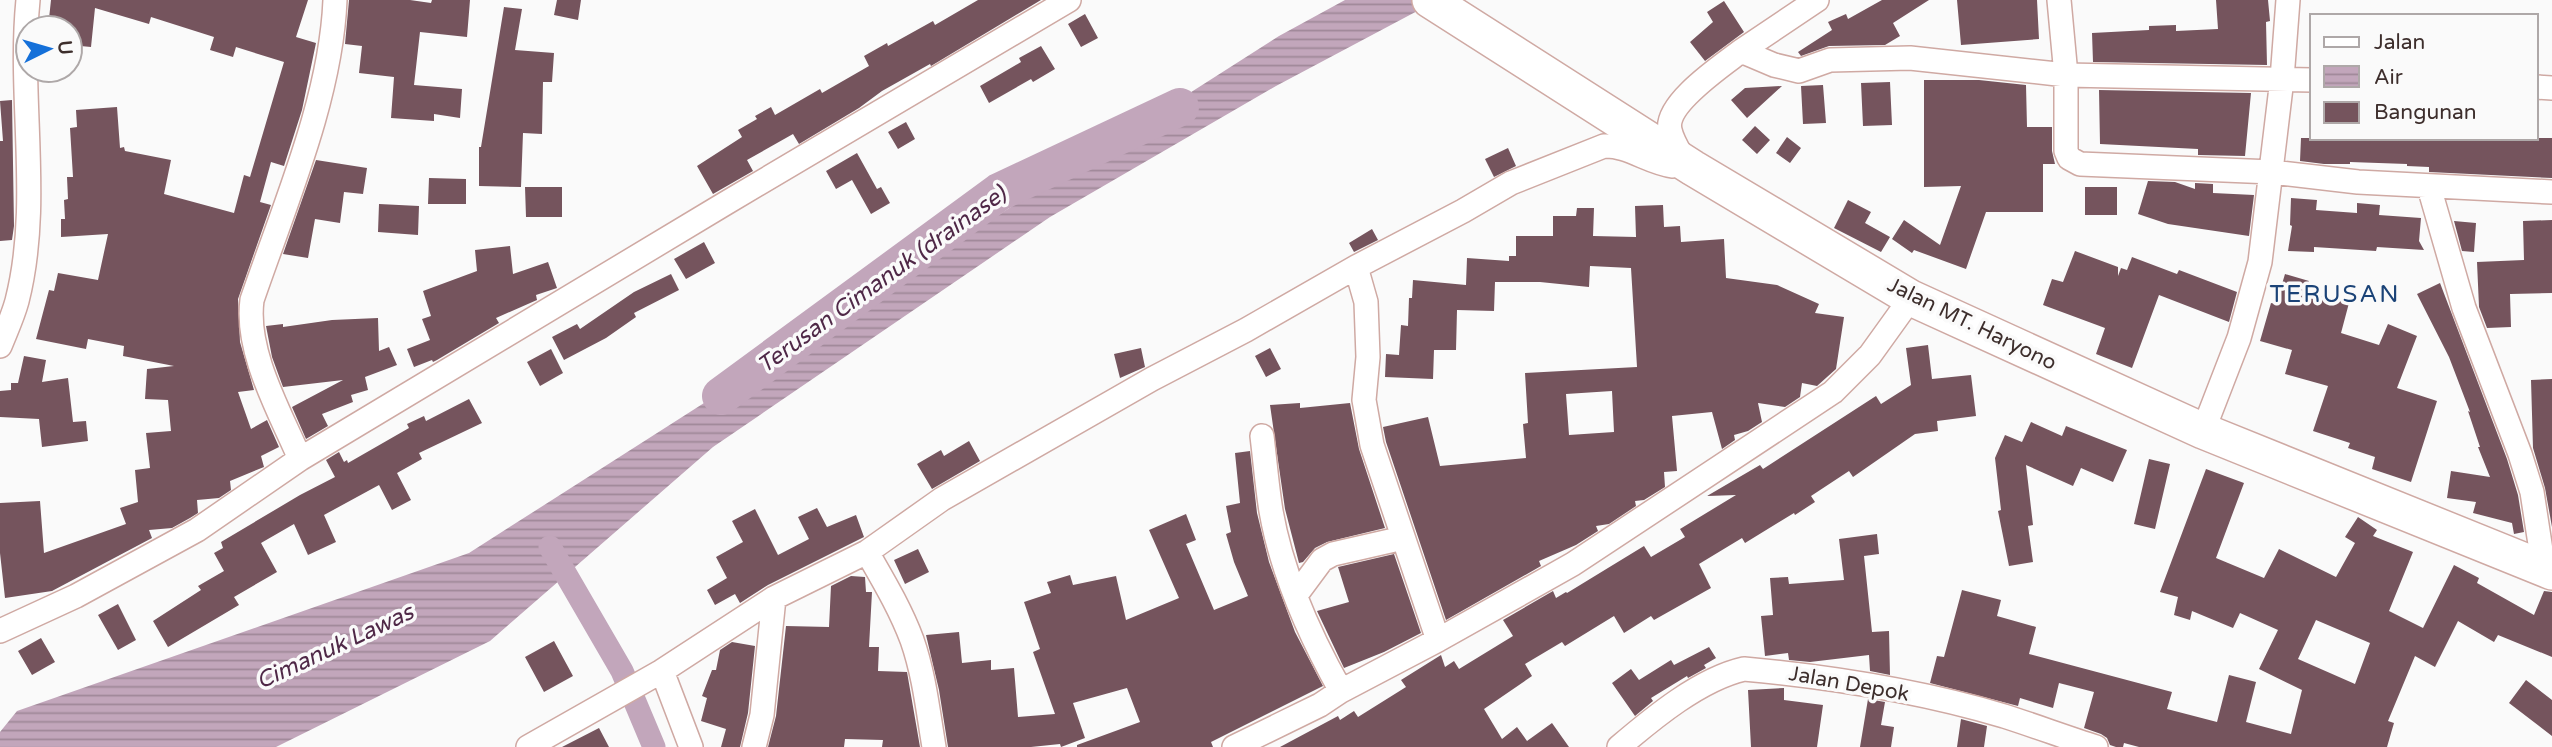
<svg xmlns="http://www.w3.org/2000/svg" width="2552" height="747" font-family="'Varela Round',sans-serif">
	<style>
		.water { fill: url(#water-rules) }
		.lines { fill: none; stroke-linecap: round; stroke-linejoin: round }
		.canal { stroke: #c2a6bb; stroke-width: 23 }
		.river { stroke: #c2a6bb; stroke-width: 38 }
		.building { fill: #75545d; fill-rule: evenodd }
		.street-casing { stroke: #cfa9a3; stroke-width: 26 }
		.primary-casing { stroke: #cfa9a3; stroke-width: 38 }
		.street { stroke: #fff; stroke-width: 23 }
		.primary { stroke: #fff; stroke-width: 35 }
		.labels { text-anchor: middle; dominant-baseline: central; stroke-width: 7; stroke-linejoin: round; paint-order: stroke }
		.street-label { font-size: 21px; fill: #3d2e2c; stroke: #fafafa }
		.water-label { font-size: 23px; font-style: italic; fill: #4f2847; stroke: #fafafa }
		.quarter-label { font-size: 24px; letter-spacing: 2px; fill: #1b4377; stroke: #fafafa }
	</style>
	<defs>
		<pattern id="water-rules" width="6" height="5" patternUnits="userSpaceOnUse" patternTransform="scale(1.75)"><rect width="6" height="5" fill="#c2a6bb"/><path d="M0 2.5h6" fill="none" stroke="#9f8898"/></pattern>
	</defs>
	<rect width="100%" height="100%" fill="#fafafa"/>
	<!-- water -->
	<path class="water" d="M1345,0H1438L1276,86L1050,217L713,447L490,641L276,747H0V732L17,711L469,553L1279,36Z"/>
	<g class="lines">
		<!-- canal -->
		<path class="canal" d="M550,547L622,671L654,747"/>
		<!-- river -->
		<path class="river" d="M721,396L999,192L1180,107"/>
	</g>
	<!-- building -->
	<path class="building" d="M51,0H308L296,37L316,43L302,110L284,166L271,162L260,202L271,205L238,299L240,342L254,390L238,392L251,429L267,420L279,447L261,456L264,467L230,481L231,490L219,498L197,500L198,513L190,518L172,528L149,530L152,538L52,591L5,598L0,553V503L40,501L44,553L126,524L120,508L138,502L135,470L150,468L146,433L171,431L168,400L145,399L147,369L174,366L123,356L124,346L88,339L86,349L36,339L49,290L54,291L58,273L98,280L108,234L61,237V219H65L64,200L68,199L67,177H73L70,128L77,127L76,110L117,107L120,148L124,147L125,151L171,160L164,194L234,213L244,175L250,177L284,62L236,47L233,57L210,50L214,37L151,17L149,24L95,8L91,47L70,45V28H48Z
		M349,0H410L431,3L432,0H470L467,37L420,32L414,85L462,89L460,118L434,114V121L391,118L394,77L359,73L362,46L345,44Z
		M557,0H581L578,20L554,15Z
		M978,0H1041L931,66L930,64L882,91L859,108L799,144L793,134L747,160L753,171L713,194L697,166L742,137L738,130L757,119L755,116L771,107L775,115L820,89L822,93L869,66L864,56L887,43L888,46L933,21L935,25Z
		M1882,0H1929L1893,23L1900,36L1885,45L1829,46L1801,56L1798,52L1832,30L1828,22L1846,14L1848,19Z
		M1957,0H2037L2039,39L1961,45Z
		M2216,0H2268L2270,21L2266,22L2267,65L2093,62L2092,33L2149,30V26L2176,25V31L2218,29Z
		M1724,1L1744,32L1705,61L1690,42L1713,22L1707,12Z
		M504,7L522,9L515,50L554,53L552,82H543L542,134L523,133L521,187L479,186V147H481Z
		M1085,14L1098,38L1081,47L1068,24Z
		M1041,46L1055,69L1033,82L1031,79L989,103L980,86L1021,62L1019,58Z
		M1924,80H1979L2026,85L2027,127H2052V151L2055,164H2043V212H1986L1966,269L1914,250L1912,253L1892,239L1904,220L1940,245L1961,186L1924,187Z
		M1890,82L1892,125L1863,126L1861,83Z
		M1823,85L1826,123L1803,124L1801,86Z
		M1782,86L1747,118L1731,100L1745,88Z
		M2099,90L2251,93L2245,156L2198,155V149L2100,144Z
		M12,100L14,226L12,240L0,241V141H3L0,101Z
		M906,122L915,139L898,149L888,132Z
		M1755,126L1770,140L1757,154L1742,140Z
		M1787,137L1801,148L1790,163L1776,153Z
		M2301,138H2552V178L2429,172V167L2407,166V164L2350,162V164H2324L2300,161Z
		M1508,148L1516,166L1494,177L1485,159Z
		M857,153L877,189L881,187L890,203L871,214L852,180L836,189L826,171Z
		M316,160L367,168L363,194L344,192L340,223L315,219L308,258L283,254Z
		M429,178L466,179V204H428Z
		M2148,181L2175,182L2195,189V183L2213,184V193L2254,195L2249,236L2168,224L2138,214Z
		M525,187H562V217H526Z
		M2085,187H2117V215H2085Z
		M2291,198L2317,200L2316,210L2357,213V203L2380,205L2379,215L2421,218L2419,241L2424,250L2377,247L2376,251L2314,247V252L2288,251L2292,226L2290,225Z
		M1848,200L1871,212L1865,223L1890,237L1881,252L1834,228Z
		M379,204L419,206L418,235L378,232Z
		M1663,205L1664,227L1680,226L1681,242L1724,239L1726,278L1777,285L1819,304L1815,313L1844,317L1836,369L1817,386L1802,383L1800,397L1785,407L1758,403L1762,422L1748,431L1734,435L1735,440L1722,449L1712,412L1672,416L1677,471L1664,472L1665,487L1644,500L1635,501L1636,506L1609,524L1596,526L1598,531L1576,545L1539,561L1541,566L1446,620L1386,442L1383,427L1428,417L1440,466L1526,458L1523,424L1528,423L1525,373L1637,367L1631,268L1590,266L1589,287L1540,282H1495L1494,311L1457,310L1456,350H1434L1433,379L1385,377L1386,354L1399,355L1401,325L1408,326L1409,298H1412L1413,280L1466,285L1467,258L1509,261V256H1516V236H1553V216H1576L1577,208H1594L1593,236L1636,237L1635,206ZM1612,391L1614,432L1569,435L1566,394Z
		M2552,220V293L2510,294L2511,327L2487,328L2479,307L2477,262L2524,260L2523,221Z
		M2454,221L2476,223L2474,252L2462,251Z
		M1372,229L1378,240L1354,252L1349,243Z
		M704,242L715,263L686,279L674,259Z
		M510,246L513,274L548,262L557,288L536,295L537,300L496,318L499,323L437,360L433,362L432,360L414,367L407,349L430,340L422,319L431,316L423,291L477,271L475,250Z
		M2075,251L2118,267V276L2121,268L2127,270L2132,257L2177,274L2179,270L2237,292L2229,322L2159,295L2132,368L2096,354L2105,328L2043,305L2052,279L2063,282Z
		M671,274L679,290L634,313L636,317L606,338L564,360L552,337L577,324L580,329L634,292Z
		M2285,274L2309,281L2306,292L2349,303L2341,333L2379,345L2388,324L2417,336L2397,388L2437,401L2411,482L2372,469L2375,457L2348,448L2350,443L2313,431L2328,386L2285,374L2292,350L2260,341L2271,303L2276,304Z
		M2440,283L2507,459L2518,495L2524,532L2514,534L2512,523L2473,513L2476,502L2447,498L2451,471L2490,477L2478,447H2480L2468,411L2470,412L2449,357L2417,294Z
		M378,318L379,351L389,347L397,365L365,377L368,390L351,395L353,402L322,414L328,426L306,439L292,407L343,380L283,387L272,357L266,326L283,324V327L332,320Z
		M1928,345L1932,379L1971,375L1976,416L1937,421L1938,431L1915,434L1853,477L1849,471L1811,496L1815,502L1795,515L1794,513L1745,543L1742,538L1699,564L1711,588L1654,620L1651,616L1624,633L1614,616L1565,646L1562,642L1525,664L1532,676L1484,709L1502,739L1517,727L1527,741L1552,723L1569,747H1280L1338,716L1340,720L1354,711L1358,717L1406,687L1401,680L1441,655L1445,667L1454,661L1459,669L1513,636L1503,620L1553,591L1556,598L1566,592L1567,593L1644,546L1651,557L1685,537L1680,529L1736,495L1707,496L1760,465L1763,469L1876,396L1881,404L1911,385L1906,348Z
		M1141,348L1145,367L1120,378L1114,354Z
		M1270,348L1281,369L1266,377L1255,356Z
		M551,349L563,373L540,386L527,362Z
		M24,356L46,360L42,382L68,378L73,422L86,421L88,441L42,447L39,419L0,417V391L11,390V383H18Z
		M2552,379V527L2545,488L2533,448L2531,380Z
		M469,399L482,423L419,453L422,459L397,473L411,500L392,510L379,485L324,515L336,542L308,555L294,524L261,543L277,572L234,597L239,605L168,647L153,621L201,590L198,586L224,571L214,553L223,548L221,542L300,495L335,477L326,460L339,452L344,462L347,460L348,463L409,428L407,424L424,416L426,421Z
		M1300,403V408L1350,403L1359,449L1385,528L1327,542L1315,548L1303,562L1299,563L1285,509L1270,405Z
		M2031,422L2062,436L2066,426L2127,450L2113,482L2081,468L2073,486L2026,465L2033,525L2028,526L2033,562L2009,566L1998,511L2001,510L1995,458L2005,435L2022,442Z
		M969,441L980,461L932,489L917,464L941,450L944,456Z
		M1250,451L1257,513L1269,562L1295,632L1323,686L1211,742L1213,747H1077V745L1140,722L1127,688L1073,703L1085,738L1061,747L1060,744L1031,747H948L939,690L926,635L959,632L962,663L991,660V670L1014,668L1018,717L1055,714L1033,652L1040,649L1024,602L1051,593L1047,582L1070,575L1073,585L1116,576L1126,620L1179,598L1149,530L1186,514L1196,540L1186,544L1214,610L1248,596L1234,562L1226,534L1231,532L1226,506L1240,503L1235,453Z
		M2149,459L2170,464L2155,529L2134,524Z
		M2206,469L2244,483L2216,558L2264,578L2279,549L2336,577L2355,543L2345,537L2358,517L2377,530L2373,536L2413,552L2389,611L2423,628L2454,565L2479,578L2477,583L2534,615L2544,591L2552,592V657L2498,635L2494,642L2458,621L2435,667L2415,656L2388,721L2394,723L2387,747H2139L2124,743L2123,747H2116L2110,745L2107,738L2101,734L2084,728L2094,692L2059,683L2053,708L2020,698L2018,706L1930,683L1937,656L1944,657L1962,590L2001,600L1997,616L2036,627L2029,654L2172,692L2167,709L2217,722L2229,675L2256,682L2246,722L2291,734L2302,690L2259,669L2278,630L2240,613L2233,628L2192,611L2190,620L2174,615L2178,597L2160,592ZM2316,620L2370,643L2355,684L2298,659Z
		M817,508L827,527L856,515L864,537L768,585L740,603L735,594L715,605L707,590L727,578L716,557L743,542L732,521L755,509L778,555L809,539L798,517Z
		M1877,534L1879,554L1864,556L1872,632L1889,631L1890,675L1870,671L1869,655L1810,662L1789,660L1788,653L1765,656L1761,616L1773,615L1770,578L1788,577L1789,584L1844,580L1839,539Z
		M918,549L929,572L905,584L894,560Z
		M1394,554L1421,633L1384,652L1344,668L1317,611L1349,602L1338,567Z
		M851,576L865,577L866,592H872L869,647H879L878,671L907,672L920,747H882L883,740L845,739L844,747H768L776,716L786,626L829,627L831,586Z
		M118,604L136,640L118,650L98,615Z
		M41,638L55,662L32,675L18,651Z
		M554,641L573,676L544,692L525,657Z
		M732,642L755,646L748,713L740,747H721L726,729L701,721L707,698L702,696L712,670H716L720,650Z
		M1709,647L1716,658L1704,665L1706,668L1688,678L1687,676L1651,698L1653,701L1635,716L1612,683L1631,669L1639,680L1671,660L1674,665Z
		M2526,680L2552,700V736L2509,703Z
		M1784,688V700L1823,705L1817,747H1751L1748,690Z
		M1868,699L1885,702L1881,725L1894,727L1891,747H1860Z
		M1961,719L1987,726L1984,747H1957Z
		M599,728L609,747H562Z"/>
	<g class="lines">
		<!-- street casing -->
		<g class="street-casing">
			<path id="street" d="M2059,0L2066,75V151L2069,158L2080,164L2272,172L2358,182L2552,192
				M1741,51L1817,0
				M2536,87L2552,88
				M1684,160C1679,151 1672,140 1670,130C1664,104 1723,65 1741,51L1774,65L1799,71L1830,60L1910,58L2066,75L2312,80
				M2429,187L2464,308L2520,454L2532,492L2544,570
				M1356,267L1366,302L1368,357L1364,400L1372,445L1438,640
				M0,346C6,331 13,316 17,301C42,203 18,99 28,0
				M2203,431L2239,338L2260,262L2282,79L2288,0
				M1262,436C1265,461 1267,486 1271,511C1282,574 1310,636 1341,691
				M300,459L726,203L1069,0
				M867,552C883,580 900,608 912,640C924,674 928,711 934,747
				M1296,595L1322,560L1333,554L1403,538
				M0,631L76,596L197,530L300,459C280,412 245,352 252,300C284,206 331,99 335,0
				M662,671L774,598L867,552L942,499L1152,379L1246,330L1356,267L1463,211L1511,183L1604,146C1628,145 1649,163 1673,166
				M528,747L662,671L691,747
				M754,747L762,715L774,598
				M1234,747L1320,705L1341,691L1438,640L1573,564L1833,392L1870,355L1911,298
				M1619,747C1653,718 1700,679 1744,669C1831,677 1920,691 2004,716C2035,726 2065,737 2096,747"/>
		</g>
		<!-- primary casing -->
		<g class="primary-casing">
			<path id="primary" d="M1430,0L1693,168L1911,298L2203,431L2552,572"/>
		</g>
		<!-- street -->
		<use href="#street" class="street"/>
		<!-- primary -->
		<use href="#primary" class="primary"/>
	</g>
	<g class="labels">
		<!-- street labels -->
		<g class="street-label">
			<text transform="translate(1972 324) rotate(26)">Jalan MT. Haryono</text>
			<text transform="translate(1849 684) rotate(10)">Jalan Depok</text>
		</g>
		<!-- water labels -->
		<g class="water-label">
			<text transform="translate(882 280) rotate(-36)">Terusan Cimanuk (drainase)</text>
			<text transform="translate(335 647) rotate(-25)">Cimanuk Lawas</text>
		</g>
		<!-- quarter labels -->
		<g class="quarter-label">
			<text x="2335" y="294">TERUSAN</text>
		</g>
	</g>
	<!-- legend -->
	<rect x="2310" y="14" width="228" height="126" fill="#fafafa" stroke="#aea8a8" stroke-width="2"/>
	<rect x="2324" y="37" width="35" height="10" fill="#ffffff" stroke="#aea8a8" stroke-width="2"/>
	<text x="2374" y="49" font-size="21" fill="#3d2e2c">Jalan</text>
	<rect x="2324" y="66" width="35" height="21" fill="url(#water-rules)" stroke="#aea8a8" stroke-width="2"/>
	<text x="2374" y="84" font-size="21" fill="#3d2e2c">Air</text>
	<rect x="2324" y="102" width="35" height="21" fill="#75545d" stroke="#aea8a8" stroke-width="2"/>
	<text x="2374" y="119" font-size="21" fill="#3d2e2c">Bangunan</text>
	<!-- north arrow -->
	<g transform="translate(49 49) rotate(85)"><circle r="33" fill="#fafafa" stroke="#aea8a8" stroke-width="2"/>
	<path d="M0-5L12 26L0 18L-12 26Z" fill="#1570d9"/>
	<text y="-10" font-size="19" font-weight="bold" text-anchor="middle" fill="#3d2e2c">U</text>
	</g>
</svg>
